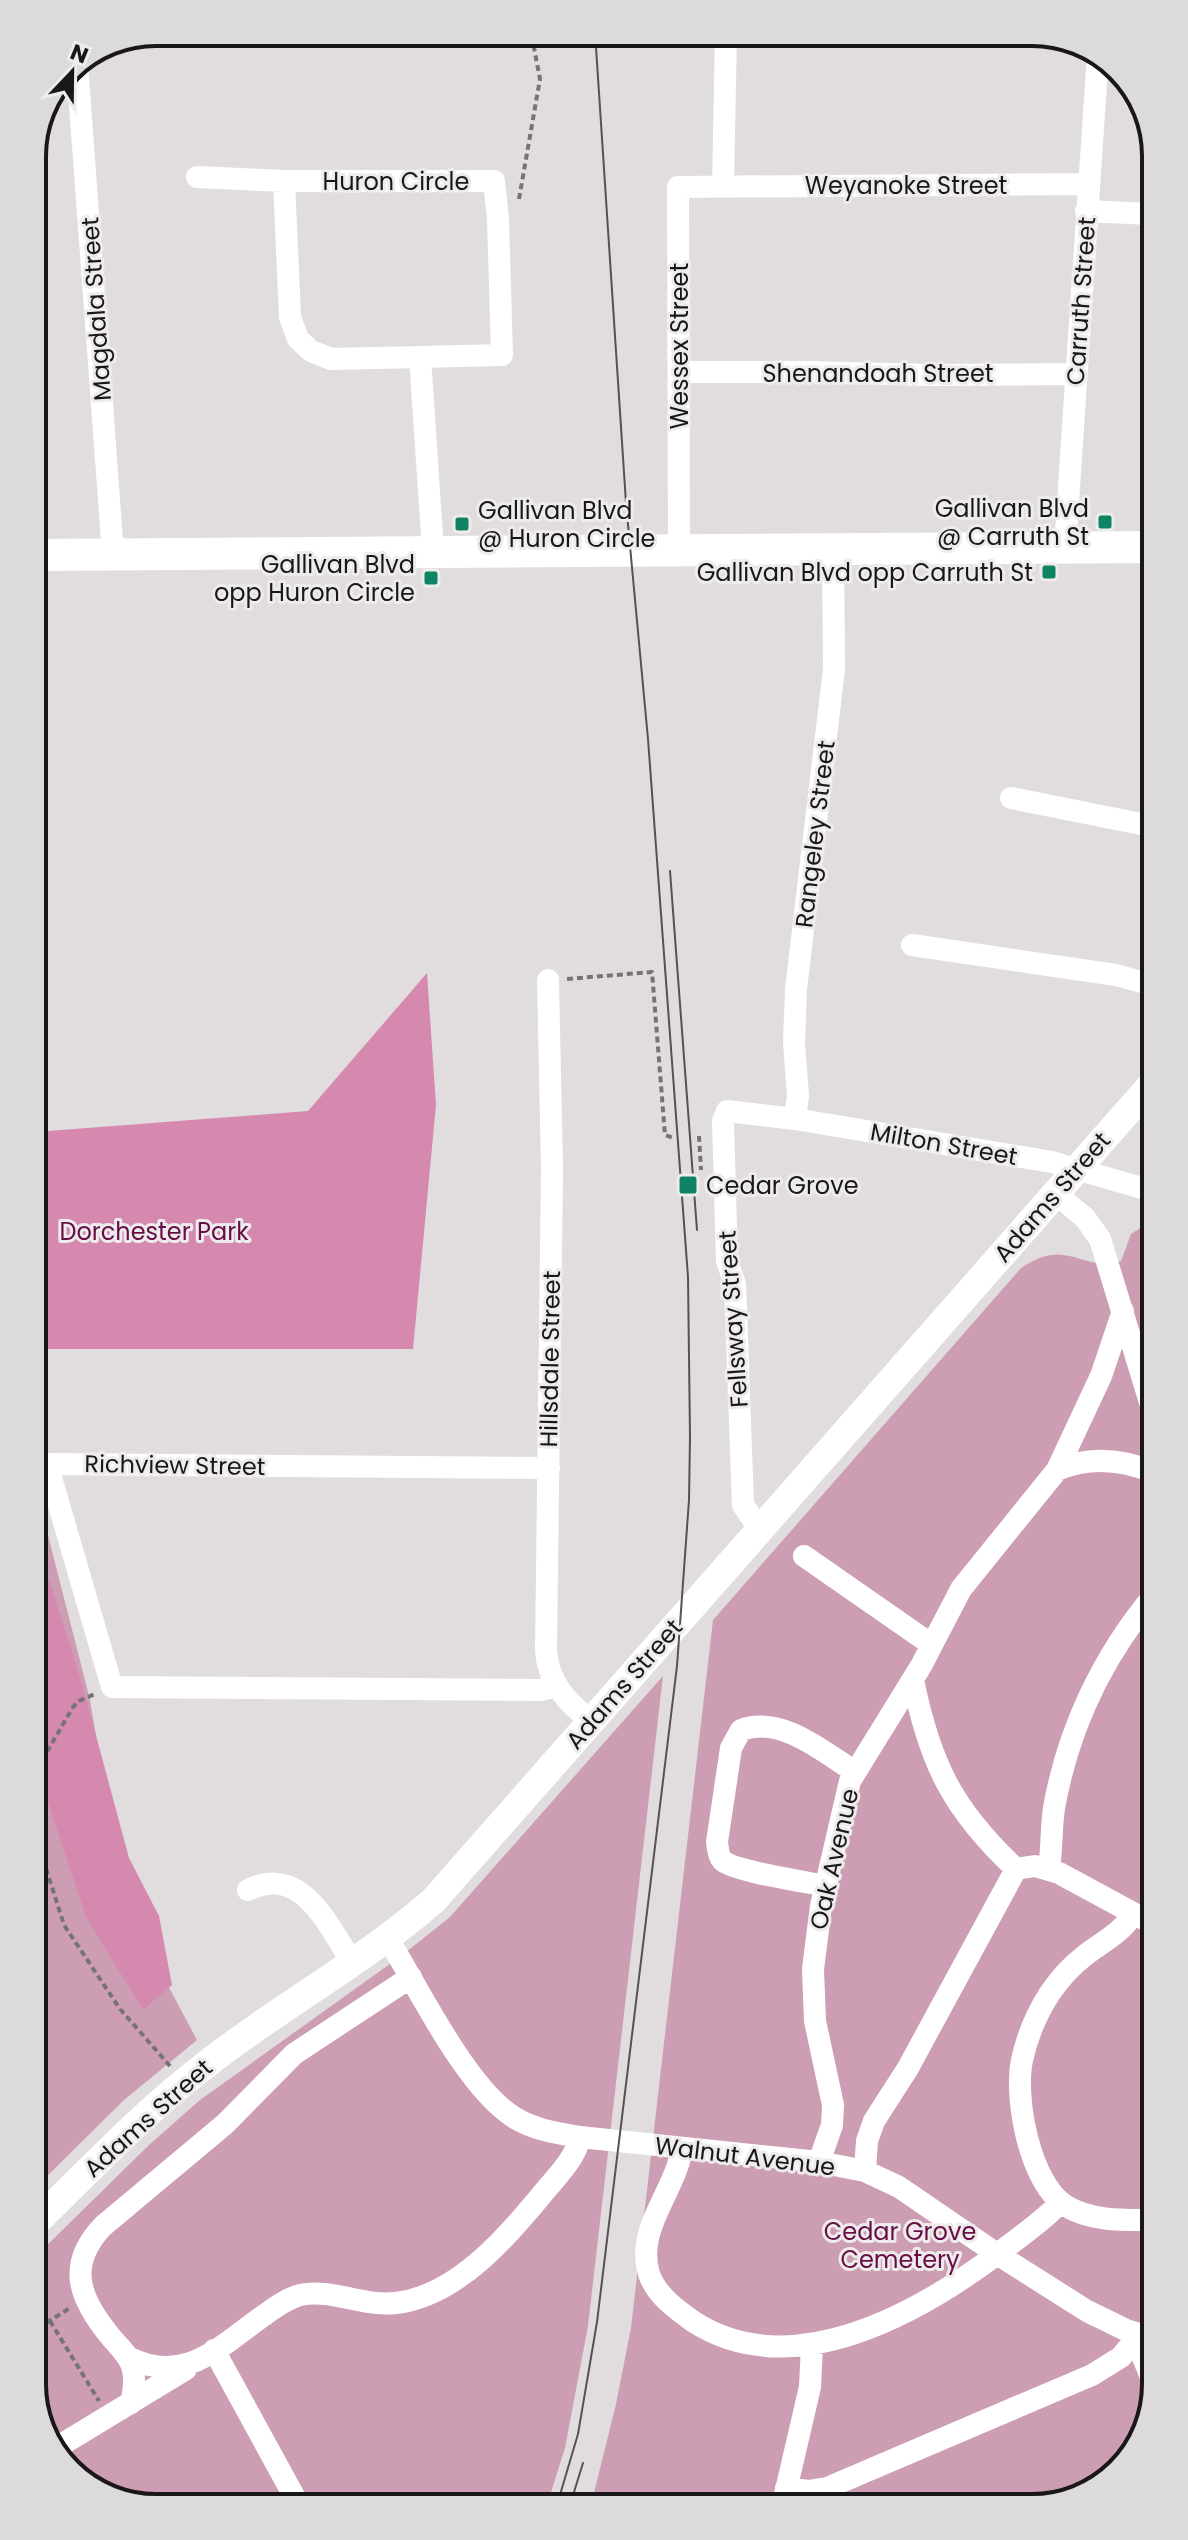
<svg xmlns="http://www.w3.org/2000/svg" width="1188" height="2540" font-family="Poppins,sans-serif">
	<style>
		.green { fill: #cd9db4 }
		.forest { fill: #d589af }
		.lines { fill: none; stroke-linecap: round; stroke-linejoin: round }
		.path { stroke: #767375; stroke-width: 4; stroke-dasharray: 6 4; stroke-linecap: butt }
		.minor { stroke: #fff; stroke-width: 22 }
		.major { stroke: #fff; stroke-width: 28 }
		.highway { stroke: #fff; stroke-width: 32 }
		.tram { stroke: #555254; stroke-width: 2 }
		.poi-dot { fill: #0d8565; stroke: #eeebec; stroke-width: 3 }
		.labels { text-anchor: middle; dominant-baseline: central; stroke-width: 6; stroke-linejoin: round; paint-order: stroke }
		.street-label { font-size: 24px; fill: #191718; stroke: #eeebec }
		.poi-label { font-size: 24px; fill: #191718; stroke: #eeebec; text-anchor: end }
		.park-label { font-size: 24px; fill: #680d46; stroke: #eeebec }
		.rim { fill: none; stroke: #191718; stroke-width: 4 }
	</style>
	<rect width="100%" height="100%" fill="#e1dddf"/>
	<!-- green -->
	<path class="green" d="M1153,1220L1156,2385L1131,2459L1073,2501L591,2505L616,2404L631,2328L713,1620L1021,1268C1070,1236 1078,1273 1121,1261L1131,1234Z
		M36,1488L90,1700L123,1901L197,2040L124,2100L38,2185Z
		M663,1676L588,2326L565,2448L547,2505L147,2508L80,2482L39,2425L38,2254L149,2145L200,2100L401,1956L450,1917Z"/>
	<!-- forest -->
	<path class="forest" d="M427,973L436,1105L413,1349H36L35,1132L308,1111Z
		M36,1538L83,1687L129,1858L159,1916L172,1985L143,2010L86,1917L47,1800L37,1777Z"/>
	<g class="lines">
		<!-- path -->
		<path class="path" d="M519,199L540,79L531,32
			M567,979L652,972L665,1135L674,1138
			M699,1136L701,1170
			M37,1769L73,1707L79,1701L95,1694
			M37,1840L64,1925L120,2009L170,2066
			M50,2321L99,2401
			M38,2328L70,2308"/>
		<!-- minor -->
		<path class="minor" d="M77,64L113,554
			M197,177L284,181
			M723,186L726,32
			M1086,211L1150,214
			M420,357L331,359L311,351L298,339L290,317L284,181H494L498,219L502,355L420,357L433,551
			M680,372H809L931,375L1076,374
			M1065,547L1098,54
			M679,550L678,187L1088,184
			M1011,798L1151,826
			M912,945L1116,975L1152,985
			M548,980L552,1168L546,1651C548,1683 568,1703 591,1721
			M795,1119L798,1095L794,1043L796,989L834,669L833,549
			M1055,1193L1085,1218L1100,1239L1153,1412
			M549,1468L47,1464L112,1687L541,1690L556,1685
			M1057,1470C1089,1456 1121,1459 1153,1472
			M760,1530L743,1505L735,1284L727,1261L723,1121L727,1111L795,1119L1052,1162L1152,1191
			M804,1556L932,1645
			M913,1680C930,1764 953,1810 1016,1869L1035,1866L1059,1873L1155,1925
			M1049,1869C1052,1849 1051,1829 1054,1808C1068,1729 1103,1656 1154,1595
			M826,1886C807,1882 732,1871 722,1860C718,1855 718,1848 717,1842L731,1748L741,1730C781,1715 824,1752 855,1772
			M248,1890C302,1863 328,1926 352,1962
			M1133,1914C1121,1934 1100,1943 1083,1957C1070,1967 1059,1980 1050,1993C1037,2013 1027,2037 1022,2060C1014,2099 1030,2184 1066,2206C1092,2222 1127,2220 1156,2220
			M387,1937C418,1987 466,2088 515,2118C535,2130 557,2133 580,2137L819,2162L865,2171L899,2187L997,2254L1087,2311L1126,2330L1156,2339
			M682,2148C676,2191 635,2228 649,2274C656,2295 677,2310 694,2322C793,2385 919,2313 1000,2252C1021,2236 1043,2221 1061,2202
			M819,2162L832,2125L833,2105L815,2021L813,1969L821,1906L850,1781L921,1666L961,1589L1057,1470L1101,1376L1123,1311
			M865,2171L867,2141L874,2121L908,2068L1016,1869
			M1139,2335L1140,2350L1155,2387
			M214,2350L300,2507
			M128,2357C184,2386 219,2347 263,2316C274,2308 286,2299 300,2295C331,2288 364,2307 396,2303C457,2296 508,2236 544,2192C558,2175 575,2159 580,2137
			M131,2403C134,2391 136,2379 132,2366C128,2354 118,2346 110,2336C79,2298 66,2265 103,2226L225,2124L294,2054L411,1977
			M56,2448L186,2369
			M786,2488L808,2491L827,2488L1092,2375L1121,2357L1139,2335
			M783,2503L810,2387L812,2345"/>
		<!-- major -->
		<path class="major" d="M38,2220C92,2168 143,2113 203,2067C277,2008 362,1963 434,1900L1152,1084"/>
		<!-- highway -->
		<path class="highway" d="M33,555L1151,547"/>
		<!-- tram -->
		<path class="tram" d="M670,871L697,1230
			M557,2505L578,2434L597,2322L677,1666L689,1500L690,1437L688,1277L648,739L626,503L595,32
			M570,2505L583,2463"/>
	</g>
	<!-- markers -->
	<g class="poi-dot">
		<rect x="1097" y="514" width="16" height="16" rx="4"/>
		<rect x="454" y="516" width="16" height="16" rx="4"/>
		<rect x="1041" y="564" width="16" height="16" rx="4"/>
		<rect x="423" y="570" width="16" height="16" rx="4"/>
		<rect x="678" y="1175" width="20" height="20" rx="4"/>
	</g>
	<g class="labels">
		<!-- street labels -->
		<g class="street-label">
			<text x="396" y="181">Huron Circle</text>
			<text x="906" y="185">Weyanoke Street</text>
			<text transform="translate(1081 301) rotate(-86)">Carruth Street</text>
			<text transform="translate(96 309) rotate(-94)">Magdala Street</text>
			<text transform="translate(679 346) rotate(-90)">Wessex Street</text>
			<text x="878" y="373">Shenandoah Street</text>
			<text transform="translate(815 834) rotate(-83)">Rangeley Street</text>
			<text transform="translate(944 1144) rotate(10)">Milton Street</text>
			<text transform="translate(1052 1197) rotate(-49)">Adams Street</text>
			<text transform="translate(733 1319) rotate(-94)">Fellsway Street</text>
			<text transform="translate(550 1359) rotate(-89)">Hillsdale Street</text>
			<text transform="translate(175 1465) rotate(1)">Richview Street</text>
			<text transform="translate(624 1684) rotate(-49)">Adams Street</text>
			<text transform="translate(834 1859) rotate(-77)">Oak Avenue</text>
			<text transform="translate(148 2118) rotate(-42)">Adams Street</text>
			<text transform="translate(745 2156) rotate(7)">Walnut Avenue</text>
		</g>
		<!-- poi labels -->
		<g class="poi-label">
			<text x="1089" y="508">Gallivan Blvd<tspan x="1089" dy="28">@ Carruth St</tspan></text>
			<text x="478" y="510" text-anchor="start">Gallivan Blvd<tspan x="478" dy="28">@ Huron Circle</tspan></text>
			<text x="415" y="564">Gallivan Blvd<tspan x="415" dy="28">opp Huron Circle</tspan></text>
			<text x="1033" y="572">Gallivan Blvd opp Carruth St</text>
			<text x="706" y="1185" text-anchor="start">Cedar Grove</text>
		</g>
		<!-- park labels -->
		<g class="park-label">
			<text x="154" y="1231">Dorchester Park</text>
			<text x="900" y="2231">Cedar Grove<tspan x="900" dy="28">Cemetery</tspan></text>
		</g>
	</g>
	<!-- crop -->
	<path d="M0 0H1188V2540H0ZM156 46H1032A110 110 0 0 1 1142 156V2384A110 110 0 0 1 1032 2494H156A110 110 0 0 1 46 2384V156A110 110 0 0 1 156 46Z" fill="#dddadb" fill-rule="evenodd"/>
	<path class="rim" d="M156 46H1032A110 110 0 0 1 1142 156V2384A110 110 0 0 1 1032 2494H156A110 110 0 0 1 46 2384V156A110 110 0 0 1 156 46Z"/>
	<!-- north arrow -->
	<g transform="translate(72 72) rotate(22)" stroke="#eeebec" stroke-width="6" paint-order="stroke">
	<path d="M0-6L14 30L0 20L-14 30Z" fill="#191718"/>
	<text y="-12" font-size="22" font-weight="bold" text-anchor="middle" fill="#191718">N</text>
	</g>
</svg>
